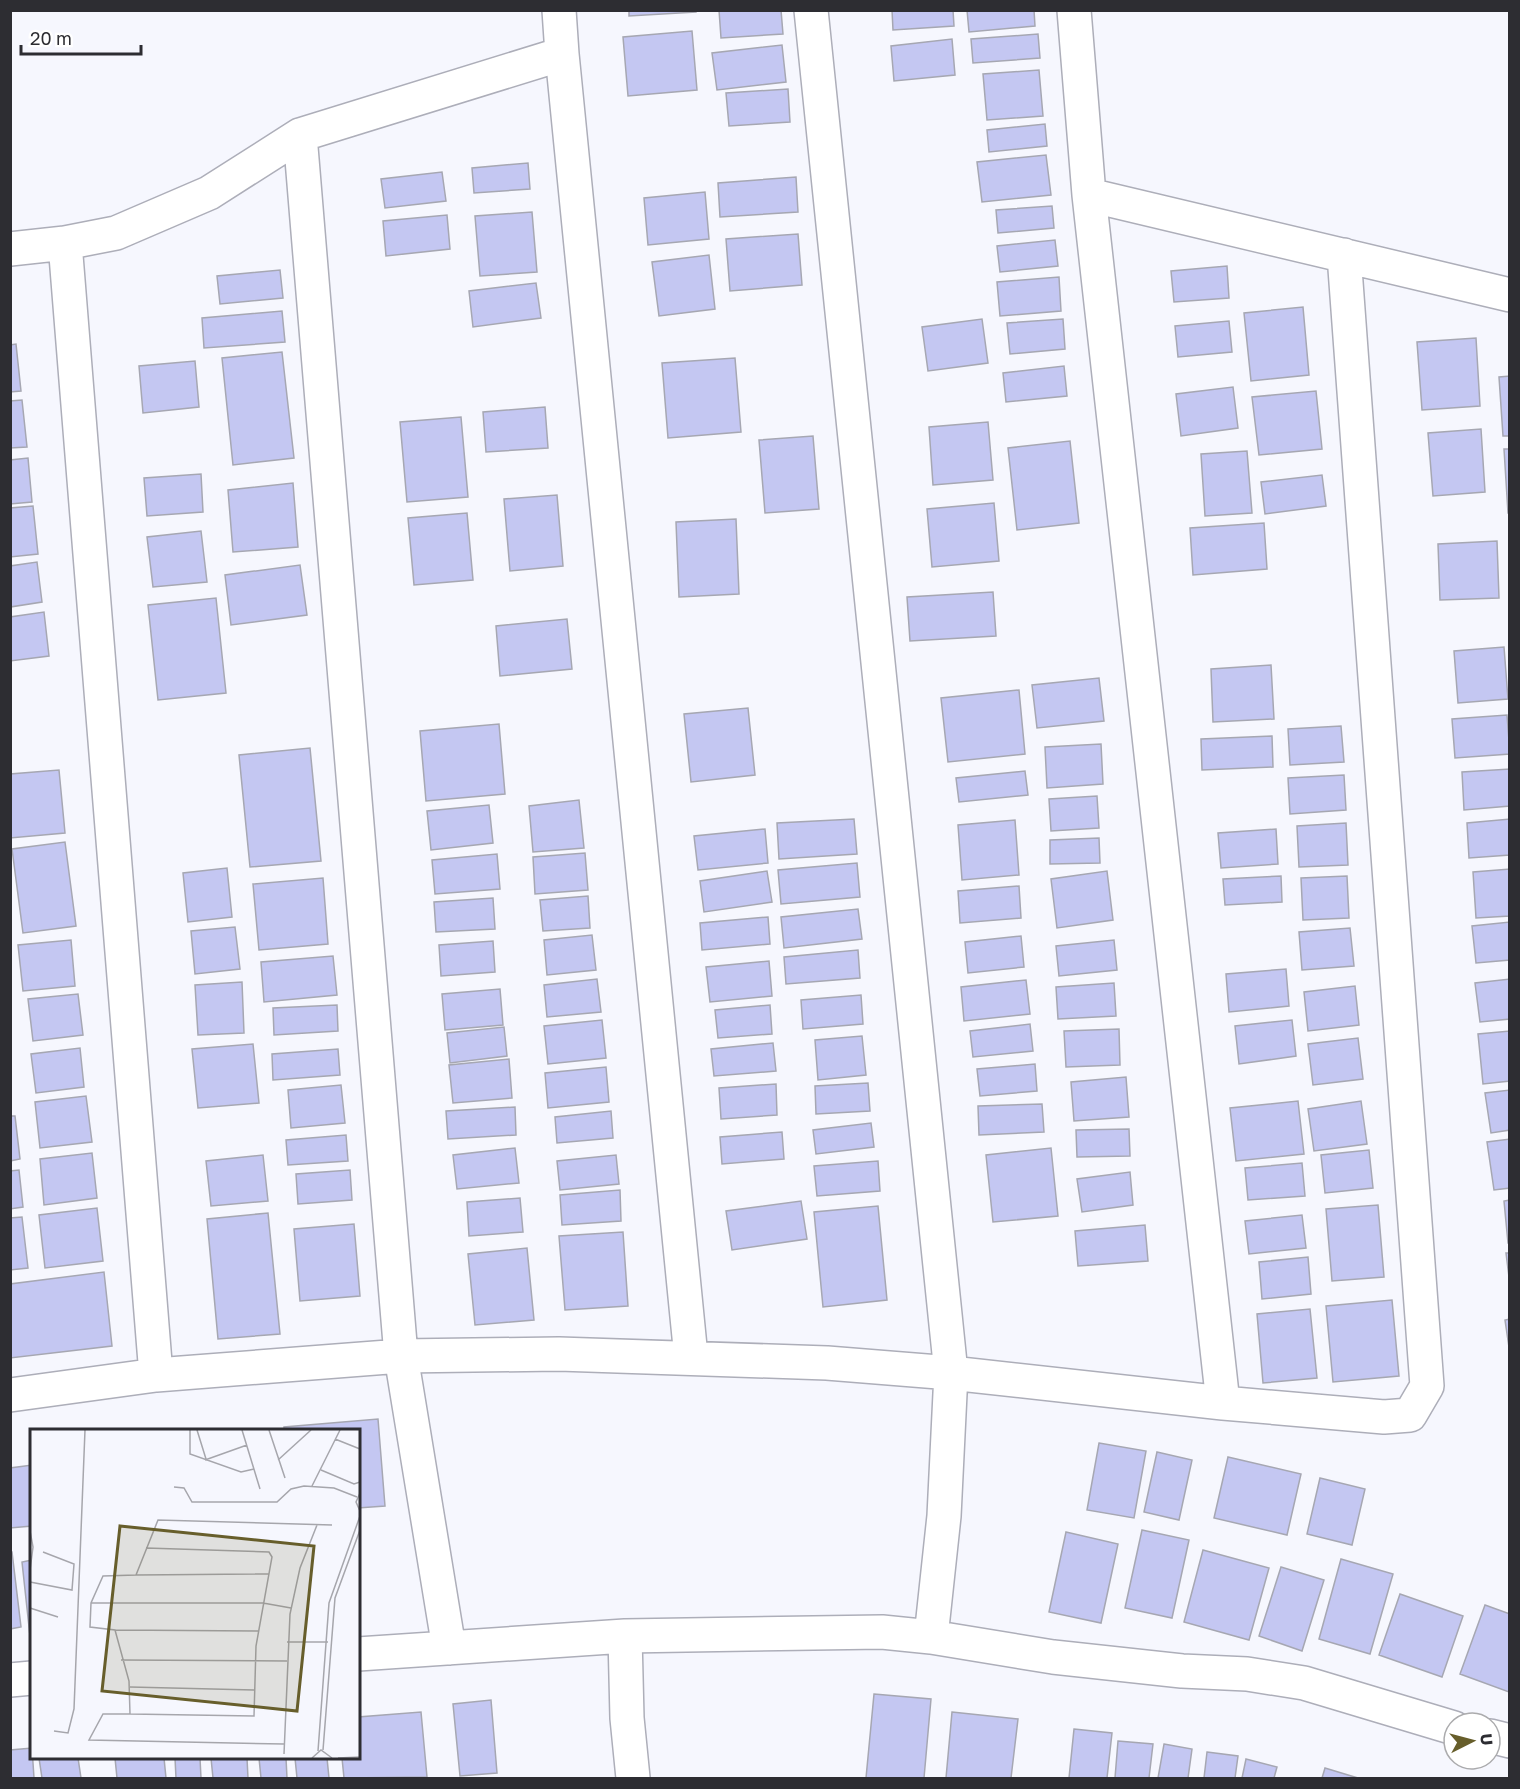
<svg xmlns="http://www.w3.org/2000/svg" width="1520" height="1789" font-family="'Golos Text',sans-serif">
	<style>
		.building { fill: #c4c7f2; stroke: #a6a7b2; stroke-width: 1.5 }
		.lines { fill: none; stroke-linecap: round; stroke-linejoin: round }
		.minor-casing { stroke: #adaeb9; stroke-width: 36 }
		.minor { stroke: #fff; stroke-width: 33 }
		.inset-road { fill: none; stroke: #a6a6ac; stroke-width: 1.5 }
		.view { fill: #675e2b; fill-opacity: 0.15; stroke: #675e2b; stroke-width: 3 }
		.inset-edge { fill: none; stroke: #2d2d32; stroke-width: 3 }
	</style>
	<rect width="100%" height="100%" fill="#f6f7fe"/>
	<!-- building -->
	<path class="building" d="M629,10H696V12L629,16Z
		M719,10H781L783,34L721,38Z
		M892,10H953L954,26L893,30Z
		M967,10H1034L1035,26L969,32Z
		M692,31L697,90L628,96L623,37Z
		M1038,34L1040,58L973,63L971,39Z
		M952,39L955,75L894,81L891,46Z
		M782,45L786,82L717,90L712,53Z
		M1039,70L1043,116L987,120L983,74Z
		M788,89L790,122L729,126L726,93Z
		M1045,124L1047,146L989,152L987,130Z
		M1046,155L1051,195L982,202L977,162Z
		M528,163L530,189L474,193L472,168Z
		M442,172L446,201L385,208L381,179Z
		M796,177L798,212L720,217L718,183Z
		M705,192L709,239L648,245L644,198Z
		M1052,206L1054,228L998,233L996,210Z
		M532,212L537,272L480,276L475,216Z
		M447,215L450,249L386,256L383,221Z
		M798,234L802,285L730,291L726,239Z
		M1055,240L1058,266L1000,272L997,246Z
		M709,255L715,309L659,316L652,262Z
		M1227,266L1229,298L1174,302L1171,271Z
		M280,270L283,298L220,304L217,276Z
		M1059,277L1061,311L1000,316L997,282Z
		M536,283L541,318L473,327L469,291Z
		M1303,307L1309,375L1251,381L1244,313Z
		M282,311L285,342L204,348L202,318Z
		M982,319L988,363L928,371L922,327Z
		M1063,319L1065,349L1010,354L1007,323Z
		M1229,321L1232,352L1178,357L1175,326Z
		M1476,338L1480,406L1422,410L1417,342Z
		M16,344L21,391L10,392V345Z
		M282,352L294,458L233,465L222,358Z
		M735,358L741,432L668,438L662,363Z
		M195,361L199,407L143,413L139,366Z
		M1064,366L1067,396L1006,402L1003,373Z
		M1510,376V436H1503L1499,377Z
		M1233,387L1238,428L1181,436L1176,394Z
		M1316,391L1322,449L1259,455L1252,397Z
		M22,400L27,447L10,448V401Z
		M545,407L548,448L486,452L483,412Z
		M461,417L468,497L407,502L400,422Z
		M988,422L993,480L933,485L929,427Z
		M1481,429L1485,492L1433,496L1428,433Z
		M813,436L819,509L765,513L759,440Z
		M1070,441L1079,523L1017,530L1008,448Z
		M1504,449H1510V513H1508Z
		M1247,451L1252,513L1205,516L1201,454Z
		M28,458L32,502L10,504V460Z
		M201,474L203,512L147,516L144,478Z
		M1322,475L1326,506L1265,514L1261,482Z
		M293,483L298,547L233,552L228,490Z
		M557,495L563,566L510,571L504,499Z
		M994,503L999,561L932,567L927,509Z
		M33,506L38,554L10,557V508Z
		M467,513L473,580L414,585L408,518Z
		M736,519L739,594L679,597L676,522Z
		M1264,523L1267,569L1193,575L1190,528Z
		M201,531L207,582L153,587L147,537Z
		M1497,541L1499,598L1440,600L1438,544Z
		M37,562L42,602L10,607V566Z
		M300,565L307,615L231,625L225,575Z
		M993,592L996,636L910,641L907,597Z
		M216,598L226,693L158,700L148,605Z
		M44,612L49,656L10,661V617Z
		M567,619L572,669L500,676L496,626Z
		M1504,647L1508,699L1458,703L1454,651Z
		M1271,665L1274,719L1213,722L1211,669Z
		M1099,678L1104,721L1037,728L1032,685Z
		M1019,690L1025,754L948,762L941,698Z
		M748,708L755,775L691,782L684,714Z
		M1507,715L1510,754L1455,758L1452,719Z
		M499,724L505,794L426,801L420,731Z
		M1341,726L1344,762L1290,765L1288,729Z
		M1272,736L1273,767L1202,770L1201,739Z
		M1101,744L1103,784L1047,788L1045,747Z
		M310,748L321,861L250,867L239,755Z
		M1510,769V806L1464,810L1462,772Z
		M59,770L65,833L10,838V774Z
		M1025,771L1028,795L959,802L956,778Z
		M1344,775L1346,810L1290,814L1288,778Z
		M1097,796L1099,828L1051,831L1049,799Z
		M579,800L584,848L533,852L529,806Z
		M489,805L493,843L431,850L427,811Z
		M854,819L857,854L779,859L777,823Z
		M1510,819V855L1469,858L1467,823Z
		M1015,820L1019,875L962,880L958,825Z
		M1346,823L1348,865L1299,867L1297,826Z
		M765,829L768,863L698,870L694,836Z
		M1276,829L1278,864L1221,868L1218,833Z
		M1099,838L1100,863L1050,864V840Z
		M65,842L76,926L23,933L12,849Z
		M585,853L588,890L535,894L533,857Z
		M497,854L500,889L435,894L432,860Z
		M857,863L860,897L781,904L778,870Z
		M227,868L232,917L188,922L183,873Z
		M1510,869V916L1476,918L1473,872Z
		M767,871L772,902L704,912L700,881Z
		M1107,871L1113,920L1057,928L1051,879Z
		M1281,876L1282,902L1225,905L1223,879Z
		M1347,876L1349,918L1303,920L1301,878Z
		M323,878L328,944L259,950L253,884Z
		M1019,886L1021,918L960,923L958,891Z
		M588,896L590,928L543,931L540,900Z
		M493,898L495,929L436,932L434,902Z
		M858,909L862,939L784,948L781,917Z
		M768,917L770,944L702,950L700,923Z
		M1510,922V960L1476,963L1472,926Z
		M235,927L240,969L195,974L191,931Z
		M1350,928L1354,966L1302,970L1299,932Z
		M592,935L596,970L547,975L544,940Z
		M1021,936L1024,967L968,973L965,942Z
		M71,940L75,986L23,991L18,945Z
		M1114,940L1117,970L1059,976L1056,946Z
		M493,941L495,972L441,976L439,945Z
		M858,950L860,978L786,984L784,957Z
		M333,956L337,995L264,1002L261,962Z
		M769,961L772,996L710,1002L706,967Z
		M1286,969L1289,1006L1229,1012L1226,974Z
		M597,979L601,1012L547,1017L544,985Z
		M1510,979V1019L1480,1022L1475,983Z
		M1026,980L1030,1014L964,1021L961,987Z
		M242,982L244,1033L198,1035L195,985Z
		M1114,983L1116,1016L1058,1019L1056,987Z
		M1355,986L1359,1025L1308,1031L1304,992Z
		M500,989L503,1025L445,1030L442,994Z
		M78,994L83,1035L33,1041L28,999Z
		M861,995L863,1024L803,1029L801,1000Z
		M337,1005L338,1031L274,1035L273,1008Z
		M770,1005L772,1034L718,1038L715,1010Z
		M602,1020L606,1058L548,1064L544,1026Z
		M1292,1020L1296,1056L1239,1064L1235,1026Z
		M1030,1024L1033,1051L973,1057L970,1031Z
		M504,1027L507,1056L450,1063L447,1033Z
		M1119,1029L1120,1065L1066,1067L1064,1031Z
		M1510,1031V1081L1483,1084L1478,1034Z
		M862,1036L866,1075L818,1080L815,1040Z
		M1358,1038L1363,1079L1313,1085L1308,1044Z
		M773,1043L776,1071L714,1076L711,1049Z
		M253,1044L259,1103L198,1108L192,1049Z
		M80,1048L84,1087L36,1093L31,1054Z
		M338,1049L340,1075L273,1080L272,1054Z
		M509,1059L512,1098L453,1103L449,1065Z
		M1035,1064L1037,1091L980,1096L977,1069Z
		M606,1067L609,1102L548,1108L545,1073Z
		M1126,1077L1129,1117L1074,1121L1071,1082Z
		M868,1083L870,1111L816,1114L815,1086Z
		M776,1084L777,1115L721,1119L719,1088Z
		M341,1085L345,1123L291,1128L288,1090Z
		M1510,1090V1130L1491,1133L1485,1093Z
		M86,1096L92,1142L40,1148L35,1102Z
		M1298,1101L1304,1154L1236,1161L1230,1108Z
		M1361,1101L1367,1144L1314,1151L1308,1109Z
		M1042,1104L1044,1132L979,1135L978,1106Z
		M515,1107L516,1135L448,1139L446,1111Z
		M611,1111L613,1138L557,1143L555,1117Z
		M10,1116H15L20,1159L10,1161Z
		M871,1123L874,1147L816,1154L813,1130Z
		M1129,1129L1130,1156L1077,1157L1076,1130Z
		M782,1132L784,1159L722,1164L720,1137Z
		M346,1135L348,1161L288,1165L286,1140Z
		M1510,1139V1188L1494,1190L1487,1142Z
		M515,1148L519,1183L457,1189L453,1155Z
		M1051,1148L1058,1216L993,1222L986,1155Z
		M1369,1150L1373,1188L1325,1193L1321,1155Z
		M92,1153L97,1198L44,1205L40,1159Z
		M263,1155L268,1201L211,1206L206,1161Z
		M616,1155L619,1184L560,1190L557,1161Z
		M878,1161L880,1191L817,1196L814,1166Z
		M1302,1163L1305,1196L1248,1200L1245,1168Z
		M19,1170L23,1207L10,1209V1171Z
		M350,1170L352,1200L298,1204L296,1174Z
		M1130,1172L1133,1205L1082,1212L1077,1179Z
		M620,1190L621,1221L562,1225L560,1195Z
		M520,1198L523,1232L469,1236L467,1202Z
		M1510,1200V1243H1508L1504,1201Z
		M801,1201L807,1239L732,1250L726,1211Z
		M1378,1205L1384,1277L1332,1281L1326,1209Z
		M878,1206L887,1300L823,1307L814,1212Z
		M97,1208L103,1261L45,1268L39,1215Z
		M268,1213L280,1334L218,1339L207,1219Z
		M1302,1215L1306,1248L1249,1254L1245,1221Z
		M22,1217L28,1268L10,1270V1218Z
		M354,1224L360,1296L300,1301L294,1229Z
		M1145,1225L1148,1261L1078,1266L1075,1231Z
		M623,1232L628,1306L565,1310L559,1236Z
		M527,1248L534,1320L475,1325L468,1254Z
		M1506,1253H1510V1285Z
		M1308,1257L1311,1294L1262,1299L1259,1262Z
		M104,1272L112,1346L10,1358V1284Z
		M1392,1300L1399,1376L1333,1382L1326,1306Z
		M1310,1309L1317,1378L1263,1383L1257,1314Z
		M1510,1319V1354L1505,1320Z
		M378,1419L385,1506L358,1508V1430H284V1427Z
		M1099,1443L1146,1451L1134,1518L1087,1510Z
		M1157,1452L1192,1460L1179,1520L1144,1512Z
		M1228,1457L1301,1474L1287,1535L1214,1518Z
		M32,1465V1526L10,1528V1468Z
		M1320,1478L1365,1489L1352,1545L1307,1534Z
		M1142,1530L1189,1540L1172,1618L1125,1608Z
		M1066,1532L1118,1544L1101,1623L1049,1612Z
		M1203,1550L1269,1568L1249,1640L1184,1622Z
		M10,1552H12L21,1627L10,1629Z
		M1341,1559L1393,1574L1370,1654L1319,1639Z
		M32,1560V1636H30L22,1562Z
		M1281,1567L1324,1580L1302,1651L1259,1636Z
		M1400,1594L1463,1616L1442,1677L1379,1655Z
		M1485,1605L1510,1614L1509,1692L1460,1674Z
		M874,1694L931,1699L924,1778H866Z
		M491,1700L497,1773L460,1776L453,1704Z
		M421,1712L427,1777L344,1778L342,1758H358V1717Z
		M952,1712L1018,1719L1011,1778H946Z
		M1074,1729L1112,1733L1107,1778H1069Z
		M1118,1741L1153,1744L1149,1778H1115Z
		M1164,1744L1192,1749L1188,1778H1158Z
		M32,1748L34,1778H10V1750Z
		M1207,1752L1238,1756L1235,1778H1204Z
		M39,1758H78L81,1778H42Z
		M115,1758H164L166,1778H117Z
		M175,1758H200L201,1778H176Z
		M211,1758H247L248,1778H213Z
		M259,1758H286L287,1778H261Z
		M295,1758H327L329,1778H297Z
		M1246,1759L1277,1767L1274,1778H1242Z
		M1325,1768L1358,1778H1322Z"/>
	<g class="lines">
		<!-- minor casing -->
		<g class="minor-casing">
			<path id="minor" d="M811,10L951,1373L944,1516L931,1637
				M1074,10L1089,195L1510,295
				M562,54L691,1357
				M300,135L401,1356L449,1648
				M1089,195L1223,1403
				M65,243L156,1375
				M10,249L65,243L116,233L209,193L300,135L562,54L559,10
				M10,1395L156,1375L401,1356L559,1354L827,1363L951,1373L1223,1403L1384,1417L1410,1415L1427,1386L1344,255
				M625,1636L627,1718L633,1778
				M358,1654L625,1636L882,1632L931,1637L1053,1657L1182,1671L1247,1674L1304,1683L1454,1728
				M10,1680L32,1678
				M1490,1736L1510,1741"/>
		</g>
		<!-- minor -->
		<use href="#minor" class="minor"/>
	</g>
	<!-- overview -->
	<g transform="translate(30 1429)">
		<rect width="330" height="330" fill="#f6f7fe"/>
		<path class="inset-road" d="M160,1V25L211,43L224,40M167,1L176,30M212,1L230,60M239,1L255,49M305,10L330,20M175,31L217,16M248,31L281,1M291,41L324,55L330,53M282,57L310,1M144,58L154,59L162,73H247L261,60L274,57L304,59L327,68M330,64L326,73L330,82M0,102L3,118L0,141M106,146L239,145M0,153L42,161L44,135L13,123M61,174H233L261,179M0,179L28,188M85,201L228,202M257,213H298M91,231L257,232M100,258L224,261M100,285L224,287L226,217L242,128L239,123L116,119M24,302L38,304L44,280L55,1M254,315L59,311L73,285H100L99,252L85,201L60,198L61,174L73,147L106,146L128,91L302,96M293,321L305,169L330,101M288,322L299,174L330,87M254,325L260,185L270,139L287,96M282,329L291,321L302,329M308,329L330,328"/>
		<path class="view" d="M90,97L284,117L267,282L72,262Z"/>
		<rect width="330" height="330" class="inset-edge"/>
	</g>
	<!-- border -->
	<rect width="1520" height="1789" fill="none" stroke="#2d2d32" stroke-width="24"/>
	<!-- north arrow -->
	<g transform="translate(1472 1741) rotate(84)"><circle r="28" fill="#ffffff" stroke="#ababad" stroke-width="1.5"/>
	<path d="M0-4.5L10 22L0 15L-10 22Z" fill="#675e2b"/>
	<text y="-9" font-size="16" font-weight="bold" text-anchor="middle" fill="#2d2d32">U</text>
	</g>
	<!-- scale -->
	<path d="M21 45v9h120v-9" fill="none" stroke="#2d2d32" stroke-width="3"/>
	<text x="30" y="45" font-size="18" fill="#2d2d32" stroke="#ffffff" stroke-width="4.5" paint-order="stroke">20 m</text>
</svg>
